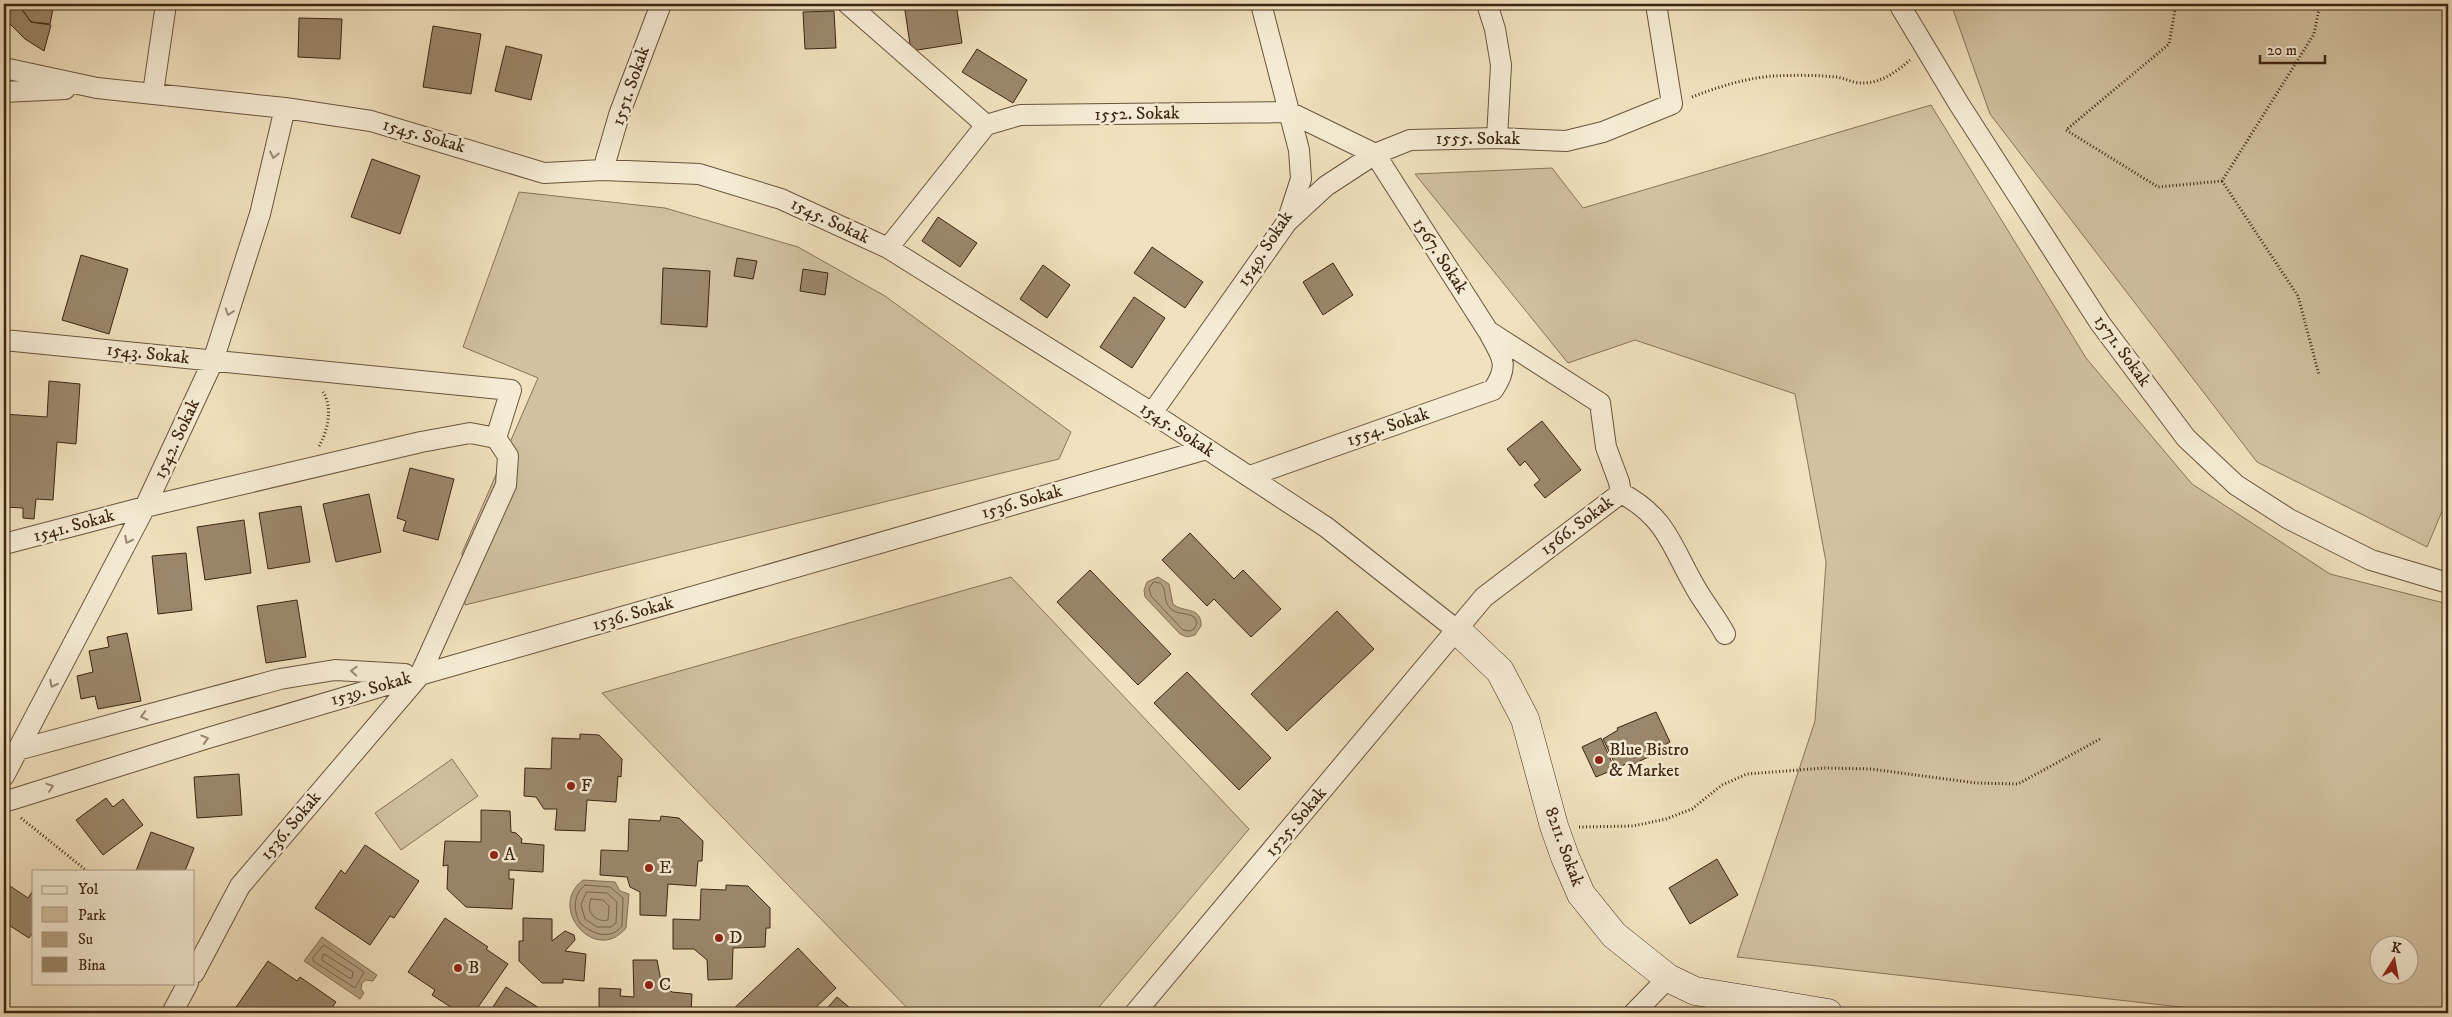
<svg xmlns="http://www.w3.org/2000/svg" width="2452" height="1017" font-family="'IM FELL DW Pica',serif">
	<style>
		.green { fill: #d2c1a1; stroke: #887359; fill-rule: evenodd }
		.water { fill: #b4a183; stroke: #846f55 }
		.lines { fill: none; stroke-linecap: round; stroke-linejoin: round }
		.shore { stroke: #78634a; stroke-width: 1 }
		.building { fill: #9b876b; stroke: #3d2511 }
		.street-casing { stroke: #6a543c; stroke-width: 22 }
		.secondary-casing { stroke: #3d2511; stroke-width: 29 }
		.path { stroke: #3d2511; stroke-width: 3; stroke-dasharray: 1 2.5; stroke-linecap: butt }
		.street { stroke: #f6ecd5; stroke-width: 20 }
		.secondary { stroke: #f6ecd5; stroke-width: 28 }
		.oneway { stroke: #9a8873 }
		.poi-dot { fill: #8f2418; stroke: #f6ecd5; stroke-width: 2 }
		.labels { text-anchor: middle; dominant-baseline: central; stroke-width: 5; stroke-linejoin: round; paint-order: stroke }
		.street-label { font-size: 18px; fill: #3d2511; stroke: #f6ecd5 }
		.poi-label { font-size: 18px; fill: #3d2511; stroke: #f6ecd5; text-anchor: start }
	</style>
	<rect width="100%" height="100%" fill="#f1e1be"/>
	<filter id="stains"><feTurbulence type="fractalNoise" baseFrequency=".004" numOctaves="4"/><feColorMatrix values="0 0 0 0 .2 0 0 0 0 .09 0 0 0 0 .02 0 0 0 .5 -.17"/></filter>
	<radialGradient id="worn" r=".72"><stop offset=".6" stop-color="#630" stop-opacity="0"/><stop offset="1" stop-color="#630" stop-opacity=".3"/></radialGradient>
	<!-- green -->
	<path class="green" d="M1951,4H2448V497L2427,547L2257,462L1990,114Z
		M1931,105L2086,358L2192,484L2330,574L2444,603L2448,697V1013H2234L1737,957L1815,721L1826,562L1795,394L1635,340L1568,363L1415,174L1552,168L1583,208ZM2380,944H2410V974H2380Z
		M519,192L665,208L798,247L885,296L1071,432L1059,459L465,605L462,553L538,378L463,347Z
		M1011,577L1249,829L1094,1013H912L602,693Z
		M452,759L478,796L401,850L375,813Z"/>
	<!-- water -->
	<path class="water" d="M1158,577L1169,584L1173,604C1183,613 1202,606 1201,626L1195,635L1187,637L1180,634L1145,597L1144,590L1147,582Z
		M583,880L615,882L620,891L629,894L626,928C596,965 546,908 583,880Z
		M322,937L377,975L373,981L366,980L362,983L361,989L364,993L360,999L304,961Z"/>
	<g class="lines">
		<!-- shore -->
		<path class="shore" d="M1154,582L1160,583C1168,589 1162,600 1170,608C1177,616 1187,611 1195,618L1197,623L1194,629L1190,631L1183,630L1151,596L1149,589Z
			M585,885L610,887L623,898L622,926C610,941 592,934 580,923C573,910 573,895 585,885Z
			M587,892L607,893L617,902L616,923L611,927H597L585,919L581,905Z
			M591,899L603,900L609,906L608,920C595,923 585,911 591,899Z
			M324,945L364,972L355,988L313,961V958Z
			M324,954L353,972L352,978H349L322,960Z"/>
	</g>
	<!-- building -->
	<path class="building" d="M4,4H18L31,22L51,25L44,51L25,39L10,24L4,15Z
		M18,4H54L50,24L31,22Z
		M904,4H956L962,43L911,51Z
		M834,11L836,48L805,49L803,12Z
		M299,18L342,19L340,59L298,57Z
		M433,26L481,34L471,94L423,87Z
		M506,46L542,55L531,100L495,91Z
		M977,49L1027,80L1013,103L962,72Z
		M372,159L420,176L400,234L351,217Z
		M938,217L977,243L960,267L922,241Z
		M1152,247L1203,282L1185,308L1134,273Z
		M81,255L128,269L109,334L62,320Z
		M737,258L757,261L753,279L734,276Z
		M1333,263L1353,295L1323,315L1303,282Z
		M1043,265L1070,285L1047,318L1020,299Z
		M663,268L710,271L707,327L661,324Z
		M803,269L828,273L825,295L800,291Z
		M1134,297L1165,318L1132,368L1100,347Z
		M49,381L80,384L76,444L57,442L53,500L36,499L34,519L23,518V508L4,507V414L47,417Z
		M1542,421L1581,470L1545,498L1534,485L1540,480L1525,461L1520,466L1507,449Z
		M410,468L454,479L438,540L403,531L406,521L397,518Z
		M369,494L381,552L336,562L323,504Z
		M301,506L310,562L268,569L259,513Z
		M244,520L251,573L205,580L197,527Z
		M1190,533L1234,579L1243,570L1281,609L1251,637L1214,599L1207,606L1162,560Z
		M186,553L192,610L158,614L152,556Z
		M1090,570L1171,654L1138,685L1057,602Z
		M297,600L306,657L266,663L257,606Z
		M1337,611L1374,649L1287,731L1251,694Z
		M127,633L141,701L98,709L95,696L81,699L77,676L93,672L89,651L109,647L107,637Z
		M1187,672L1271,758L1239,790L1154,703Z
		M1656,712L1670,742L1653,751L1655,754L1627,767L1626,764L1617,768L1603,739L1618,730L1617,728Z
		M580,734L599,735L622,759L621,777L618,776L616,802L587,800L585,831L555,830L557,809H544L536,797L524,796L525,768L551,769L552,738L580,739Z
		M1601,738L1615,769L1596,777L1582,747Z
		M239,774L242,815L197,818L194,777Z
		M106,798L113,807L123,799L143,825L103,855L76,820Z
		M481,810L510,811L511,832L516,833L522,839L521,843L544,845L543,872L509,870V879H514L512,909L466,907L447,889L448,865L443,866L445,841L481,842Z
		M661,816L679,818L703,841L702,861H698L696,886L668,884L666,916L640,915V892L630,887L627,877L600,875L601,850L628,851L629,819L660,821Z
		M151,832L194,848L185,871H136Z
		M365,845L419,881L394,918L390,916L370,945L315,908L341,870L345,874Z
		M1717,859L1738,895L1690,924L1669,888Z
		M4,882L28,898L34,889V931L29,938L4,922Z
		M726,885L748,886L770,908V928H766L765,947L733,948L732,979L708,980L707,960L694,949H673V919L700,920L701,889L726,890Z
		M445,918L488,947L486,949L508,964L474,1013H460L432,995L435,990L408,972Z
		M523,918L552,919V941L565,931L574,935L575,940L565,951L586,954L584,981L563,979V983H542L519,961V941H523Z
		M798,948L836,988L810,1013H729Z
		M633,960H657L661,981L672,992L692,994L691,1013H599V988L621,989L620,996L634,997Z
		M268,961L297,981L300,977L336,1002L328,1013H232Z
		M506,987L547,1013H489Z
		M837,997L856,1013H823Z"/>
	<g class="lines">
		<!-- street casing -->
		<g class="street-casing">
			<path id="street" d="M848,4L986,125L888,248
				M1487,4L1495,29L1501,65L1497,138
				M1899,4L1959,104L2100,323L2186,438L2236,485L2289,519L2371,560L2448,583
				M4,68L97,88L285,108L371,121L544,173L603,170L699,174L781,199L888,248L1152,413L1326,527L1458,631
				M4,92L65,89
				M153,93L166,4
				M986,125L1020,115L1289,112L1375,154L1410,140L1497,138L1566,141L1603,132L1672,104L1656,4
				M603,170L619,115L661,4
				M4,340L511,390L496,438
				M1152,413L1287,222L1301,179L1299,150L1261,4
				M1250,476L1493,390C1511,364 1501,356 1488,331L1375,154L1326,186L1287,222
				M1621,493C1666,517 1671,545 1694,585C1703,602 1716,617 1725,634
				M4,544L145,507L421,442L470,433L496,438L508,456L506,485L420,675
				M10,752L280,679L335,670L405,674
				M4,776L145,507L213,361L260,214L285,108
				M4,802L208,738L420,675
				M194,973L240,886L420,675L1207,449
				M172,1013L188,983
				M1135,1013L1484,597L1621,493L1619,482L1606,447L1600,403L1488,331
				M1634,1013L1668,978"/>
		</g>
		<!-- secondary casing -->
		<g class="secondary-casing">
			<path id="secondary" d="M1458,631L1500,671L1525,719L1554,826L1565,857L1581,894L1614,935L1668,978L1695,991L1828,1013"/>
		</g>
		<!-- path -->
		<path class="path" d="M2176,4L2169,44L2066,130L2158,187L2222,181L2314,34L2320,4
			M1692,97C1718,87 1745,78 1774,76C1794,75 1816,75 1836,77C1844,78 1851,82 1859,83C1880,84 1895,73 1910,60
			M2222,181L2298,296L2319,375
			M319,446C328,431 333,407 323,392
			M21,818L87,871
			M1579,827L1633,826L1666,819L1692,809L1722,785L1747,774L1824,768L1871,769L1976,783L2018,784L2100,739"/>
		<!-- street -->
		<use href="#street" class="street"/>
		<!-- secondary -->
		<use href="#secondary" class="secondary"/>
	</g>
	<!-- one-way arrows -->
	<defs><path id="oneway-chevron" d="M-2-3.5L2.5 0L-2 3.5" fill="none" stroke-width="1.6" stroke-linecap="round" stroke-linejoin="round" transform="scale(1.25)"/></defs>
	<g class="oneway">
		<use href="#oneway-chevron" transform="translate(274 155) rotate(103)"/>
		<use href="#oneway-chevron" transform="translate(229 312) rotate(108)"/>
		<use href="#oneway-chevron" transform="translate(128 540) rotate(117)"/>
		<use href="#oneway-chevron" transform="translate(354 671) rotate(-177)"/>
		<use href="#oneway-chevron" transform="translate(53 684) rotate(117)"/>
		<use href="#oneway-chevron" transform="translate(144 716) rotate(165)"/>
		<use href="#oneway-chevron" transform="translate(205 739) rotate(-17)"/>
		<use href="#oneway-chevron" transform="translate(50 787) rotate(-18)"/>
	</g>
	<!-- markers -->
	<g class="poi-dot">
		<circle cx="1599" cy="760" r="5"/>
		<circle cx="571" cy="786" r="5"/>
		<circle cx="494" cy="855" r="5"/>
		<circle cx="649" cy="868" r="5"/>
		<circle cx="719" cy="938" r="5"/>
		<circle cx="458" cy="968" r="5"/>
		<circle cx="649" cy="985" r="5"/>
	</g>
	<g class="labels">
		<!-- street labels -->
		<g class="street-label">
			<text transform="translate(631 86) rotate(-71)">1551. Sokak</text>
			<text transform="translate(1137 114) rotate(-1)">1552. Sokak</text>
			<text transform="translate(424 136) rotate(16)">1545. Sokak</text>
			<text x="1478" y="139">1555. Sokak</text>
			<text transform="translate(830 221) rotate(25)">1545. Sokak</text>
			<text transform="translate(1265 249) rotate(-57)">1549. Sokak</text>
			<text transform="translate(1440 256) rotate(57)">1567. Sokak</text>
			<text transform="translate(2122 351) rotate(54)">1571. Sokak</text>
			<text transform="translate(148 354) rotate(6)">1543. Sokak</text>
			<text transform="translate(1388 427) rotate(-19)">1554. Sokak</text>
			<text transform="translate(1177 430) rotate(33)">1545. Sokak</text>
			<text transform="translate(177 439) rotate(-65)">1542. Sokak</text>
			<text transform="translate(1022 502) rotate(-16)">1536. Sokak</text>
			<text transform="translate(74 526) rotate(-15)">1541. Sokak</text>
			<text transform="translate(1577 526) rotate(-37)">1566. Sokak</text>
			<text transform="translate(633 614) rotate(-16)">1536. Sokak</text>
			<text transform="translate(371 689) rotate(-16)">1539. Sokak</text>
			<text transform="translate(1296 822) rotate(-50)">1525. Sokak</text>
			<text transform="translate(291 826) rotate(-50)">1536. Sokak</text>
			<text transform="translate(1564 847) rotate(70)">8211. Sokak</text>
		</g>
		<!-- poi labels -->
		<g class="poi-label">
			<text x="1609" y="750">Blue Bistro<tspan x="1609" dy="21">&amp; Market</tspan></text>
			<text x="581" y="786">F</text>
			<text x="504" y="855">A</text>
			<text x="659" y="868">E</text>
			<text x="729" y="938">D</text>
			<text x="468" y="968">B</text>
			<text x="659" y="985">C</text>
		</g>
	</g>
	<!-- margin -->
	<rect width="2452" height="1017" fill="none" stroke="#f1e1be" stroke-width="20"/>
	<rect x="5" y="5" width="2442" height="1007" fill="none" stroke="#3d2511" stroke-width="2.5"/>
	<rect x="10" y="10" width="2432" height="997" fill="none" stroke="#3d2511"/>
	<!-- legend -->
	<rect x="32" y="870" width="162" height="115" fill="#f6ecd5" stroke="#ac9c87"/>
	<rect x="42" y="886" width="25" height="8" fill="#f6ecd5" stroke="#ac9c87"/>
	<text x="78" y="894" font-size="15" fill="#3d2511">Yol</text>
	<rect x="42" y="907" width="25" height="15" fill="#d2c1a1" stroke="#ac9c87"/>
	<text x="78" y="920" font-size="15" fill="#3d2511">Park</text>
	<rect x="42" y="932" width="25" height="15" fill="#b4a183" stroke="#ac9c87"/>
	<text x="78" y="944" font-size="15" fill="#3d2511">Su</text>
	<rect x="42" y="957" width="25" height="15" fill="#9b876b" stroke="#ac9c87"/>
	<text x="78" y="970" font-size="15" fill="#3d2511">Bina</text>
	<!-- north arrow -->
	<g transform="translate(2394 960) rotate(11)"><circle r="24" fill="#f6ecd5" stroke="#ac9c87"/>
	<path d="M0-4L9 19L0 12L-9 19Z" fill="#8f2418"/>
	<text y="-8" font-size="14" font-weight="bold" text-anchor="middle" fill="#3d2511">K</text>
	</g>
	<!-- scale -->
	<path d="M2260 55v8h65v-8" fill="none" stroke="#3d2511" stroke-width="2.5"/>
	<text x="2267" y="55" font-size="15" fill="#3d2511" stroke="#f6ecd5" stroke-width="4" paint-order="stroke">20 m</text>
	<rect width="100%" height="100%" filter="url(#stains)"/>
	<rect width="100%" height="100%" fill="url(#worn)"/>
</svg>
